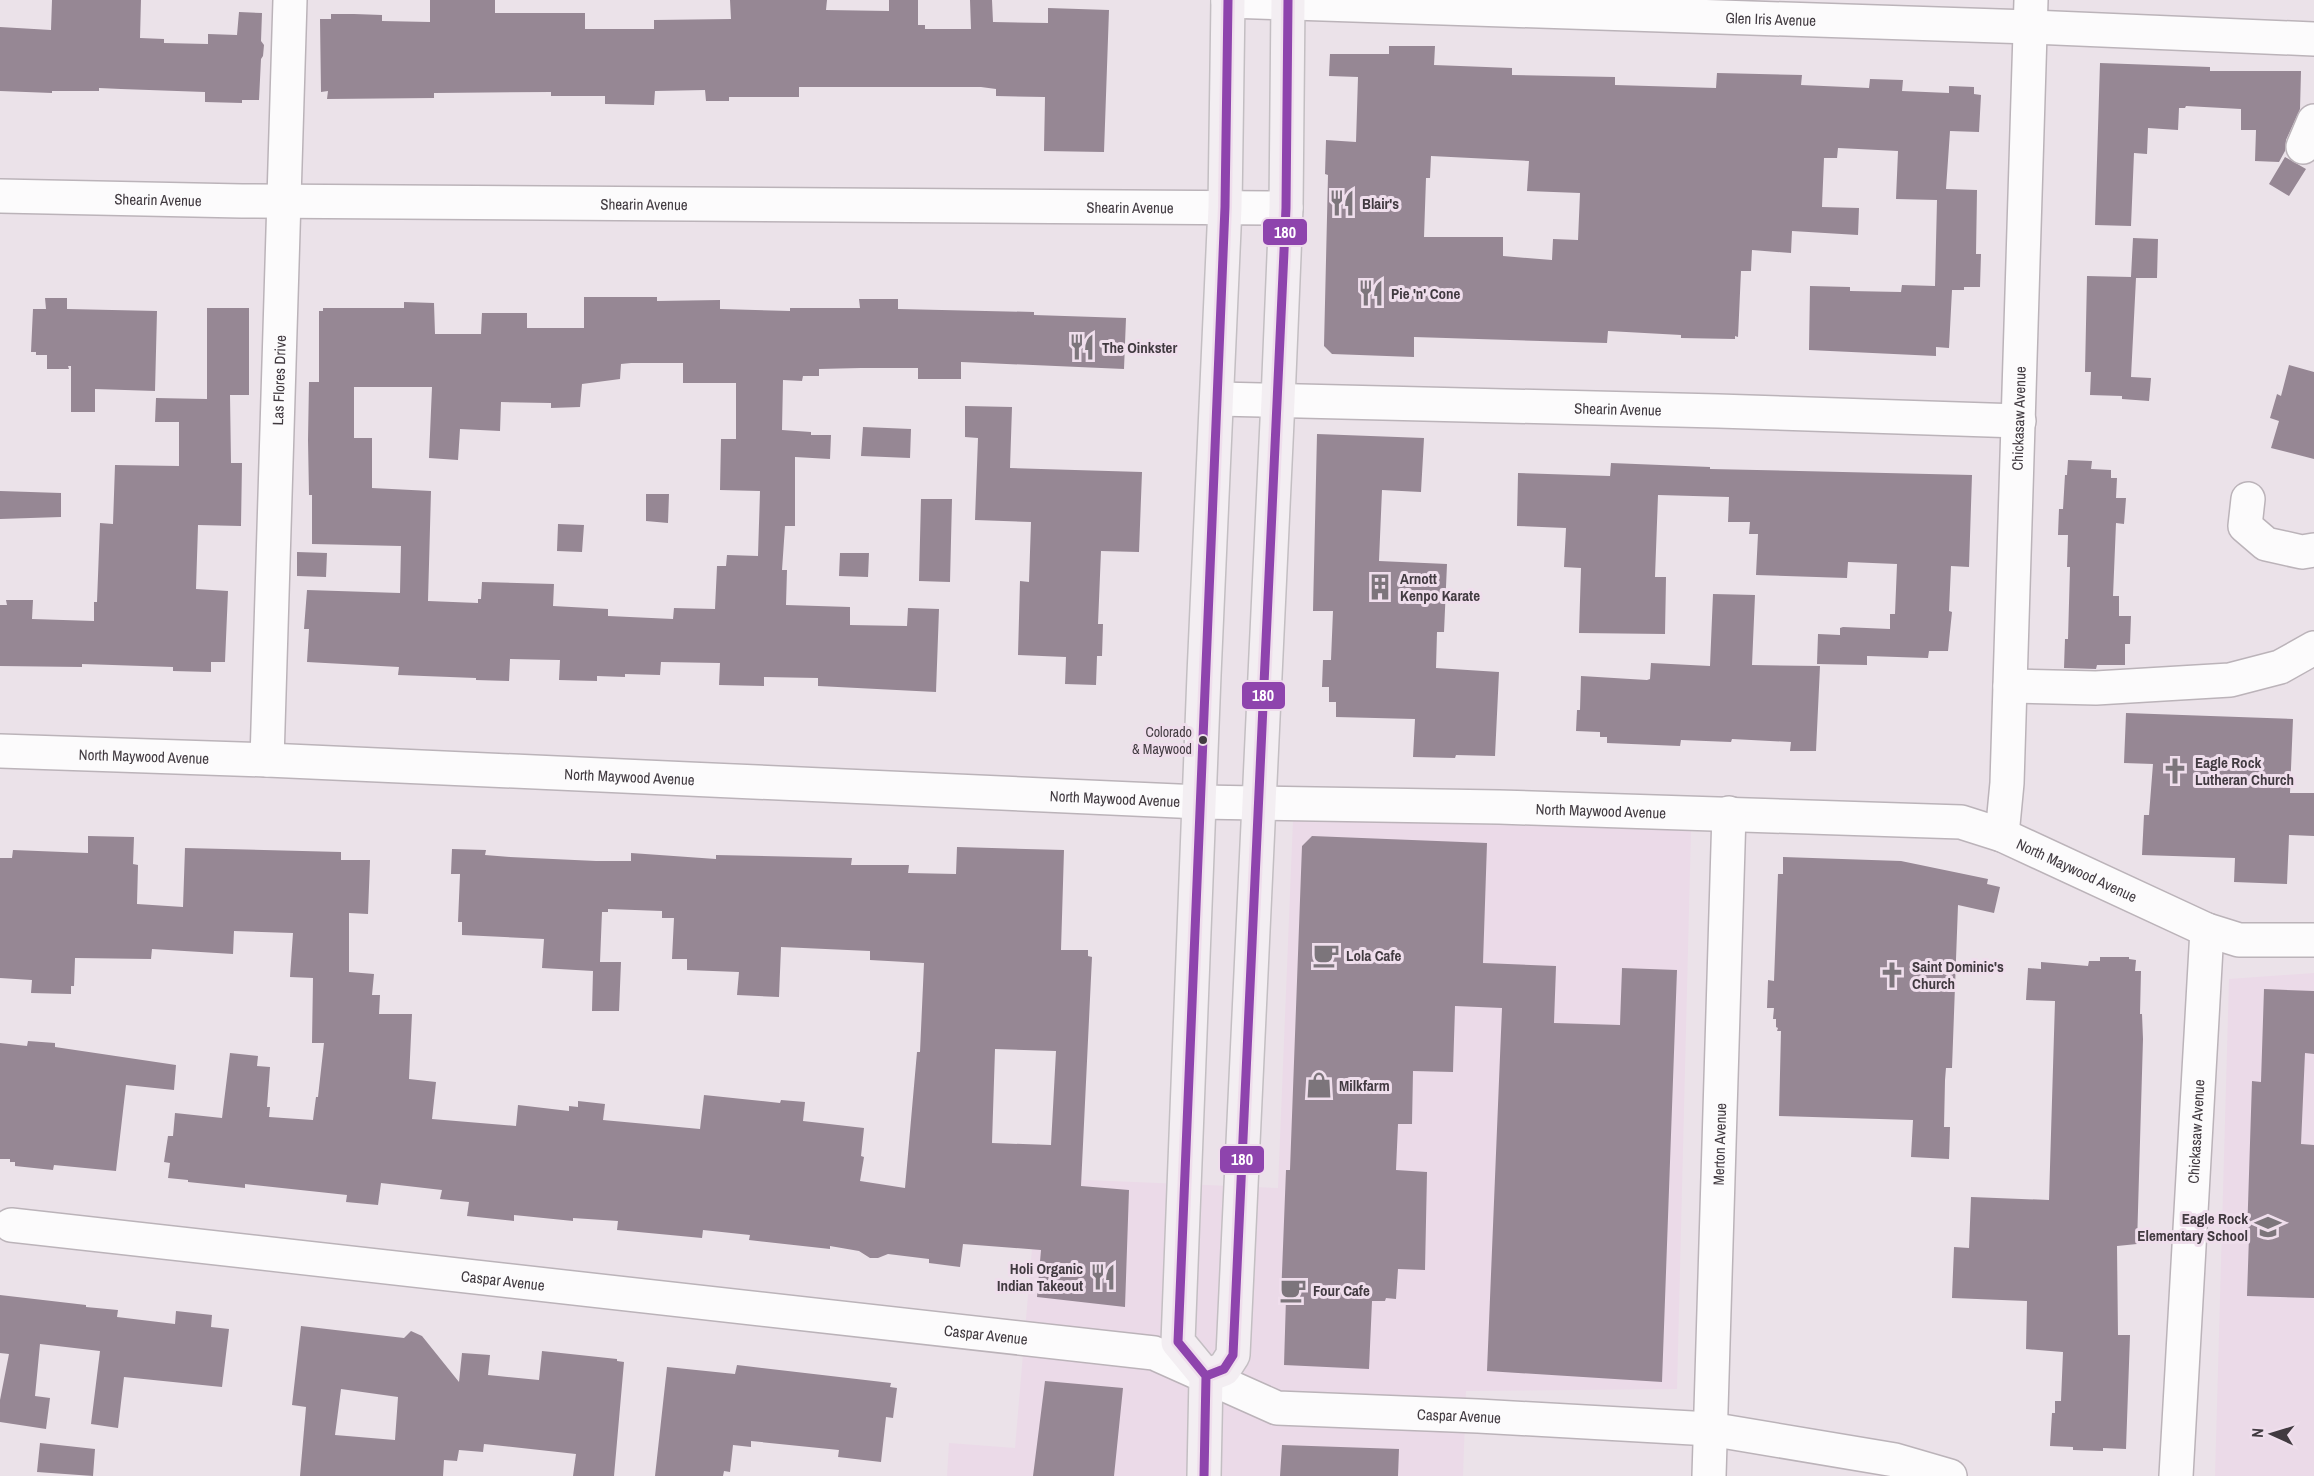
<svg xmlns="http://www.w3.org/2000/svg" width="2314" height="1476" font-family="'Archivo Narrow',sans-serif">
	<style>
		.built { fill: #ebdae8 }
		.building { fill: #968794; fill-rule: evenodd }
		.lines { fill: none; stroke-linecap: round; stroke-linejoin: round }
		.minor-casing { stroke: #bbb3b9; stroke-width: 36 }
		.primary-casing { stroke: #c3bec2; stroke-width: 36 }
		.minor { stroke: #fcfbfc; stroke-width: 33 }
		.primary { stroke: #f3eef2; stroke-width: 33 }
		.bus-1-casing { stroke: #efdeec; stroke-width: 14 }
		.bus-1 { stroke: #8e44ad; stroke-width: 9 }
		.bus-dot { fill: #413a40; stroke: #efdeec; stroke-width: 2 }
		.labels { text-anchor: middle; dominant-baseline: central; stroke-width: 6; stroke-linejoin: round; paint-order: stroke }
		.bus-label { font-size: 14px; fill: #413a40; stroke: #efdeec; text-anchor: end }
		.street-label { font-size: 15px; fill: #413a40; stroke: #efdeec }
		.poi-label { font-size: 15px; font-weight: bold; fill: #413a40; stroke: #efdeec; text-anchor: start }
		.line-badge { stroke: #efdeec; stroke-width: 2 }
		.badge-label { font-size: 16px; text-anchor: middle; font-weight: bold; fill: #fff }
	</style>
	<rect width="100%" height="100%" fill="#ebe2e9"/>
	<!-- built -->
	<path class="built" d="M1293,820L1691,830L1677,1389L1466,1391L1463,1476H947L949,1443L1015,1448L1038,1178L1278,1188Z
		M2314,973V1476H2215L2229,979Z"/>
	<!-- building -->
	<path class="building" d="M52,0H141L140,38L164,39V43L208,44V34L237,35L239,12L262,13L261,41L264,45L263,56L261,59L259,100H242V103L205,102V92L121,89L99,88V91H52V93L0,91V27L51,30Z
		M430,0H495V13H585V29H654V20L731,19L730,0H827L826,10L889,11V0H918V25H925V29H971L970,0H992L993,22L1048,23V8L1109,10L1104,152L1044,151L1045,97L996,96V89L981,87H799V97H729V101H706L705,90L655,91L654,105L605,104V96H551V92L434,93V98L327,99L328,91L321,92L320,19H331V14H354L382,15V21L430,22Z
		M1389,46H1435L1434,65L1512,68V75L1615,77V85L1716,88L1717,73L1802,75L1801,85L1869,88L1870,79L1903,80L1902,91L1949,93V86L1974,87V94L1981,95L1979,132L1950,131L1946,189L1977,190L1976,254H1981L1980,287H1964V290H1952L1949,348L1936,347V356L1809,350L1810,286L1850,287V291L1901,292L1902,285L1935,286L1937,200L1896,199L1898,151L1838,148L1837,158H1824L1822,207L1859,208L1858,235L1792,231L1791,253L1752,250L1751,271H1741L1738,337L1735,336V339L1681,338V335L1608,331L1607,343L1414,337V357L1332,354L1324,346L1328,175L1325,174L1326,140L1356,142L1358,77L1329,76L1330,54H1389ZM1431,156L1529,161L1527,191L1580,193L1578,240L1553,239L1552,260L1503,256V237H1424L1426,178H1430Z
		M2100,63L2210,67V71H2301L2300,109L2286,140L2285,151L2279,162L2255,161L2256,130H2241V109L2186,106L2185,108H2179L2178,130L2148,128L2147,154L2134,153L2131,226L2095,225Z
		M2285,157L2306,169L2289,196L2269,184Z
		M2133,238L2158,239L2157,278H2136L2131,377L2151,378L2149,401L2122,399V396L2090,395L2091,372H2085L2087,276L2131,277Z
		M584,297H657V301L720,300V309L790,311V308H860L859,299H898V309L1034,312V315L1126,318L1124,369L961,362V379H918V368H861L819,369V376H803L802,381L783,380L782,430L811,432V435H831L830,459L795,457V526H785L782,570H787L786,605L850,607V625L907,626L908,608L939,609L936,692L818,686V678L764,677V686L719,685L720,663L661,662L660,675L625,674V677L597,676V681L559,680L560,660L510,659L509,681L476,680V678L398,675L399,667L307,662L309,629H304L307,590L400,593L401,546L312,544V495H309L308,440L309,382H319V311H323V308H404V302L434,303L435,334H481L482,313H527V328H584ZM631,363H683V383H736V439H721L720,490L760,491L758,556L727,555L726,566H717L715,609L674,608L673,619L608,616V609L553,606L554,584L482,582L481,599H478V603L428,601L431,491L372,488V438H354V387H432L429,458L458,460L460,429L500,431L501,402L551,403V408L580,407L582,384L620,379L621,364Z
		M45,298H67V309L157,311L155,391L95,389V412H71V366H68L69,369H47V355H36V352H31L33,309H46Z
		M207,308H249V395H230L231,463H242L241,526L198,525L196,589L228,591L225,662H211V672L173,671V667L82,664V667L0,666V605H7L6,600H33L32,619L94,621V602H97L100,523L113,524L115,465L179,466V422H155L156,398L207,399Z
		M2289,365L2314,372V459L2271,448L2279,421L2270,418L2277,394L2281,396Z
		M965,406L1012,407L1010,468L1142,472L1139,552L1101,551L1098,624H1103L1102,656H1097L1096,685L1065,684L1066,657L1018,655L1020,581L1029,582L1031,522L975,520L978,438L965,437Z
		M863,427L911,429L910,458L861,456Z
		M1317,434L1424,438L1421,492L1382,490L1379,561L1447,564L1444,632H1437L1436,668L1499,672L1495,756L1456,755L1455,758L1413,757L1415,719L1336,717V702H1329V687H1322L1323,660H1331L1333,611H1313Z
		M2068,460L2092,461L2091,469L2111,470V478H2117L2116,498H2126L2124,524L2116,523L2113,596H2119V616H2131L2130,644H2125V665H2097L2096,669L2064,668L2065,639H2068L2070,567H2067L2068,535H2058L2059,509H2063L2065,475H2067Z
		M1611,463L1710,467V469L1972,475L1969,567L1951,566L1949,611L1952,612L1948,651H1929L1928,658L1867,656V665L1817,664L1818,634L1840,635V628L1843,627L1890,629V614H1895L1897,564L1848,562L1847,578L1756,575L1758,534H1749L1750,522H1728L1729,497L1658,495L1655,577H1666L1665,634L1579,633L1581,568L1564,567L1566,528L1517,526L1518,473L1610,476Z
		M0,491L61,493V517L0,519Z
		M646,494H669L668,523L646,521Z
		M921,499H952L950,582L919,581Z
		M558,524L584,525L582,552L557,551Z
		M297,552L327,553L326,577L297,576Z
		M840,553H869L868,577L839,576Z
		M1713,594L1755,595L1752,665L1820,666L1816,751H1790L1791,742L1732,739L1731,742L1681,740L1680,746L1607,743V737H1600V732L1576,731L1577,710H1580L1581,676L1647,680L1650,679L1651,663L1710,666Z
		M2126,713L2293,719L2290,793H2314V836L2289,835L2287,884L2234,882L2235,858L2142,855L2144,815H2149L2153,764L2124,763Z
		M88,836L134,837L133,864L138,865L137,904L183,907L185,848L341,852V860H370L368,914L349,913V972L374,974L372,995H380L379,1014H412L409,1079L436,1082L432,1119L516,1126L518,1105L569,1111V1106L578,1107V1101L605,1104L603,1120L700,1129L704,1095L780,1103L781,1100L805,1102L803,1121L864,1128L861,1156L864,1157L860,1181L905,1188L917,1052H920L924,963L870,960V951L781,947L779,997L737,995L739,972L687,970V959H672L674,918H662V911L608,909V912H602L600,962H621L619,1011H592L593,971L542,968L544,939L462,935V922H458L460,874H451L452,849L486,850L485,855L510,857L596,861H631V853L716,859V855L852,858L851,865H909L908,873L956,874L957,847L1064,850L1061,950H1088V956L1092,957L1081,1186L1129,1190L1125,1307L1037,1297L1041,1250L963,1244L960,1267L929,1263V1259L888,1254L878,1258H870L859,1251L830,1246V1249L749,1240L750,1235L703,1230L702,1238L617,1230L618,1221L573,1218V1221L514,1215V1221L467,1216L469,1202L440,1199L442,1190L381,1183L378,1205L346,1202L347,1195L245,1184V1188L188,1182V1180L168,1178L170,1163L164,1162L168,1136H173L175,1113L222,1118L230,1053L258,1056L257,1066L270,1067L267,1107H270L269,1117L313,1120L316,1097H318L324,1043H312L313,978L290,977L293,933L234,931L233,954L152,949L151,959L75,958L74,986H71V994L31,993L32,980L0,978V858H12L13,850L88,853ZM995,1049L1056,1051L1051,1145L992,1143Z
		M1312,836L1487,843L1483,963L1556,966L1554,1023L1620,1025L1622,968L1677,970L1662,1382L1487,1371L1502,1008L1455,1006L1453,1072L1413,1071L1412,1124H1398L1396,1170L1427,1172L1425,1270L1398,1269L1396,1299L1386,1298L1385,1301H1372L1369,1369L1284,1365L1286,1298H1281L1286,1170H1290L1302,846Z
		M1783,857L1901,861L1988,879L1987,884L2000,887L1994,913L1958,905L1952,1068H1946L1945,1080L1944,1127H1950L1949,1159L1911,1157L1913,1120L1779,1116L1781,1031H1777L1778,1028L1776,1027V1019H1773L1774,1008H1767L1768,980L1774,981L1778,874H1783Z
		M2100,957H2129V959L2136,960L2135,971H2141L2140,1014H2142L2143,1039L2137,1244L2117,1246L2118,1335H2130L2126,1449L2103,1448V1451L2073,1450V1447L2050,1446L2052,1413H2055V1401H2061L2063,1352L2026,1349L2027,1301L1952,1298L1954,1247L1969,1248L1971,1197L2049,1200L2055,1001L2026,1000L2028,968L2041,969V962L2088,966L2089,961H2100Z
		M2264,989L2314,991V1054L2305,1053L2301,1144L2314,1145V1298L2247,1296L2249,1236H2247L2252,1081L2261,1082Z
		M28,1041L55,1043V1047L176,1065L174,1090L126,1085L116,1171L54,1165L53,1170L15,1166V1162H10V1159H0V1043L27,1046Z
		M0,1295L86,1305V1307L118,1310L117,1317L175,1324L176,1311L212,1315L211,1327L229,1329L222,1387L124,1377L118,1428L91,1424L100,1351L40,1344L35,1396L50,1398L46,1429L0,1422V1400L9,1354L0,1353Z
		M301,1326L404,1338L411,1331L422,1336L459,1382L462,1353L490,1355L488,1375L539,1380L542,1351L617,1359V1361L624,1362L614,1476H573L576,1454L484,1444L483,1452L459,1450L457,1461L444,1460L443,1476H300L306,1407L292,1405ZM341,1389L398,1397L395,1440L335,1435Z
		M737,1365L891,1383L890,1387L897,1388L893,1418L886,1417L881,1462L838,1457L839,1450L751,1441V1447L733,1445L730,1472L724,1471L723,1476H655L667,1367L735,1374Z
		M1045,1381L1123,1388L1114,1476H1033Z
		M40,1443L95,1449L93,1476L37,1472Z
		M1282,1445L1399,1449L1398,1476H1280Z"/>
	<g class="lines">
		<!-- minor casing -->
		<g class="minor-casing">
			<g id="minor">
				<path id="s1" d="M1228,1L2030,27L2314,39"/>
				<path d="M2303,147L2314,121"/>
				<path id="s2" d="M0,196L242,201L1286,208"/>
				<path id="s3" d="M1218,399L1718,411L2019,421"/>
				<path d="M2248,499L2245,526L2266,544L2302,552L2314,550"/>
				<path d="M2010,686L2096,688L2230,680L2280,667L2314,648"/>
				<path id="s4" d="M0,751L267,760L1200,802L1499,807L1961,822L2002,835L2207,930L2239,940H2314"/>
				<path id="s5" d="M267,760L290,0"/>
				<path id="s6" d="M2002,835L2007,783L2031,0"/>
				<path id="s7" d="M11,1225L1154,1353L1277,1408L1478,1416L1710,1429L1895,1460L1950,1476"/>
				<path id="s8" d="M1709,1476L1729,813"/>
				<path id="s9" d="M2176,1476L2207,930"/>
			</g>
		</g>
		<!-- primary casing -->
		<g class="primary-casing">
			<path id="primary" d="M1206,1376L1224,1369L1233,1355L1278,400L1286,208L1288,0
				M1204,1476L1206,1376L1178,1342L1204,675L1225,207L1228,0"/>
		</g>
		<!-- minor -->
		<use href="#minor" class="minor"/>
		<!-- primary -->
		<use href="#primary" class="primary"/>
		<!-- bus-1 casing -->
		<g class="bus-1-casing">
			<path id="bus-1" d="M1206,1376L1224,1369L1233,1355L1286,208L1288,0
				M1204,1476L1206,1376L1178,1342L1225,207L1228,0"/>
		</g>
		<!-- bus-1 -->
		<use href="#bus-1" class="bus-1"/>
	</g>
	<!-- icons -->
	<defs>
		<g id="restaurant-bare" transform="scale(2.07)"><path d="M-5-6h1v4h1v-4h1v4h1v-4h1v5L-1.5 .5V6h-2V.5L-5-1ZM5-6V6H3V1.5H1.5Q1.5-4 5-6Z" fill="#7c757b" stroke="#efdeec" stroke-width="2.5" paint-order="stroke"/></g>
		<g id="building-bare" transform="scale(2.07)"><path d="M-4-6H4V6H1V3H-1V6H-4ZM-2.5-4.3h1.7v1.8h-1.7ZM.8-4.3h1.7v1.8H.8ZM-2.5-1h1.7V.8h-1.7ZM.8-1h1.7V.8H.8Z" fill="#7c757b" stroke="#efdeec" stroke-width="2.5" paint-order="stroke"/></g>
		<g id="church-bare" transform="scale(2.07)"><path d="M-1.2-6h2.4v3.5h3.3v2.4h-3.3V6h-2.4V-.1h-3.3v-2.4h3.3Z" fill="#7c757b" stroke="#efdeec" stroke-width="2.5" paint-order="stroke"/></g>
		<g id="cafe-bare" transform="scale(2.07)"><path d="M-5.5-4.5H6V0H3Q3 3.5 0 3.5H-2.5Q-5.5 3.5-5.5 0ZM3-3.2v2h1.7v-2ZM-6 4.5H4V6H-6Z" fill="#7c757b" stroke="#efdeec" stroke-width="2.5" paint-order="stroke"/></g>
		<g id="shop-bare" transform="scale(2.07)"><path d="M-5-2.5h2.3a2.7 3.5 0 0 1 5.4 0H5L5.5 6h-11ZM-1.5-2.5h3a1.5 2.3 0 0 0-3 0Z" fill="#7c757b" stroke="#efdeec" stroke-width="2.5" paint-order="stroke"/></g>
		<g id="school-bare" transform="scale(2.07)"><path d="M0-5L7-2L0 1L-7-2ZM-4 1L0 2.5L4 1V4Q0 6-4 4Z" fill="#7c757b" stroke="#efdeec" stroke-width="2.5" paint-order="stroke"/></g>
	</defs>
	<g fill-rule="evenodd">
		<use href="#restaurant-bare" x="1342" y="203"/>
		<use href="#restaurant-bare" x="1371" y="293"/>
		<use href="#restaurant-bare" x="1082" y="347"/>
		<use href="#building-bare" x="1380" y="587"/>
		<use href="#church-bare" x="2175" y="771"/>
		<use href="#cafe-bare" x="1326" y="955"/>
		<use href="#church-bare" x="1892" y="975"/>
		<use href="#shop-bare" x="1319" y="1085"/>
		<use href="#school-bare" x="2268" y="1227"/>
		<use href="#restaurant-bare" x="1103" y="1277"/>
		<use href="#cafe-bare" x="1293" y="1290"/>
	</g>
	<!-- markers -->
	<circle class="bus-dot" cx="1203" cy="740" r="5"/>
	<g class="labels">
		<!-- bus labels -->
		<g class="bus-label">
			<text x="1192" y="732">Colorado<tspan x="1192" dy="17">&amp; Maywood</tspan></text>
		</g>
		<!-- street labels -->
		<g class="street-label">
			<text stroke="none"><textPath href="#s1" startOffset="543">Glen Iris Avenue</textPath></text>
			<text stroke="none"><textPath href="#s2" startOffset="158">Shearin Avenue</textPath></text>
			<text stroke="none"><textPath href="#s2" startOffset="644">Shearin Avenue</textPath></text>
			<text stroke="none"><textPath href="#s2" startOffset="1130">Shearin Avenue</textPath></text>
			<text stroke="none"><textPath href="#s5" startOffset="380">Las Flores Drive</textPath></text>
			<text stroke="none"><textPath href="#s3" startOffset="400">Shearin Avenue</textPath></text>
			<text stroke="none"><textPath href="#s6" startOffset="417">Chickasaw Avenue</textPath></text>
			<text stroke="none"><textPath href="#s4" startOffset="144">North Maywood Avenue</textPath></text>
			<text stroke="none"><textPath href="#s4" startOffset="630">North Maywood Avenue</textPath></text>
			<text stroke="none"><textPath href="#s4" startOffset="1116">North Maywood Avenue</textPath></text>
			<text stroke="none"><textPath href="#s4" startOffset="1602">North Maywood Avenue</textPath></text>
			<text stroke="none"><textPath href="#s4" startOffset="2088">North Maywood Avenue</textPath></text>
			<text stroke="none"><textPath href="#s9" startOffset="345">Chickasaw Avenue</textPath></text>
			<text stroke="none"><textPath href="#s8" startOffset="332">Merton Avenue</textPath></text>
			<text stroke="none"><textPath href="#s7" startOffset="495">Caspar Avenue</textPath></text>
			<text stroke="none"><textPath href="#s7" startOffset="981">Caspar Avenue</textPath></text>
			<text stroke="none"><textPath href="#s7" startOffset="1467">Caspar Avenue</textPath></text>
		</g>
		<!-- poi labels -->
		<g class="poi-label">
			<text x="1362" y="203">Blair's</text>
			<text x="1391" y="293">Pie 'n' Cone</text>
			<text x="1102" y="347">The Oinkster</text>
			<text x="1400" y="578">Arnott<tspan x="1400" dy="17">Kenpo Karate</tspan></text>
			<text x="2195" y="762">Eagle Rock<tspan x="2195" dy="17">Lutheran Church</tspan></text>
			<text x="1346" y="955">Lola Cafe</text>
			<text x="1912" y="966">Saint Dominic's<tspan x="1912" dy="17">Church</tspan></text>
			<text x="1339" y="1085">Milkfarm</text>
			<text x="2248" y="1218" text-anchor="end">Eagle Rock<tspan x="2248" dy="17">Elementary School</tspan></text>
			<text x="1083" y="1268" text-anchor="end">Holi Organic<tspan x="1083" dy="17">Indian Takeout</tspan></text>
			<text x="1313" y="1290">Four Cafe</text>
		</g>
	</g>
	<g class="line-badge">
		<rect x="1262" y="218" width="46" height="28" rx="6" fill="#8e44ad"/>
		<rect x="1241" y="681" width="45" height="29" rx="6" fill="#8e44ad"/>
		<rect x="1219" y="1145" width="46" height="29" rx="6" fill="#8e44ad"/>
	</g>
	<g class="badge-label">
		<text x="1285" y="238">180</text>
		<text x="1263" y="701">180</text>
		<text x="1242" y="1165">180</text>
	</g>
	<!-- north arrow -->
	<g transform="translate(2272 1434) rotate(274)" stroke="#efdeec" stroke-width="4.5" paint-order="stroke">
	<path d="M0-4.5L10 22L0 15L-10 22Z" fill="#413a40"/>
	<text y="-9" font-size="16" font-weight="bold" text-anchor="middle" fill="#413a40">N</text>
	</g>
</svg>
